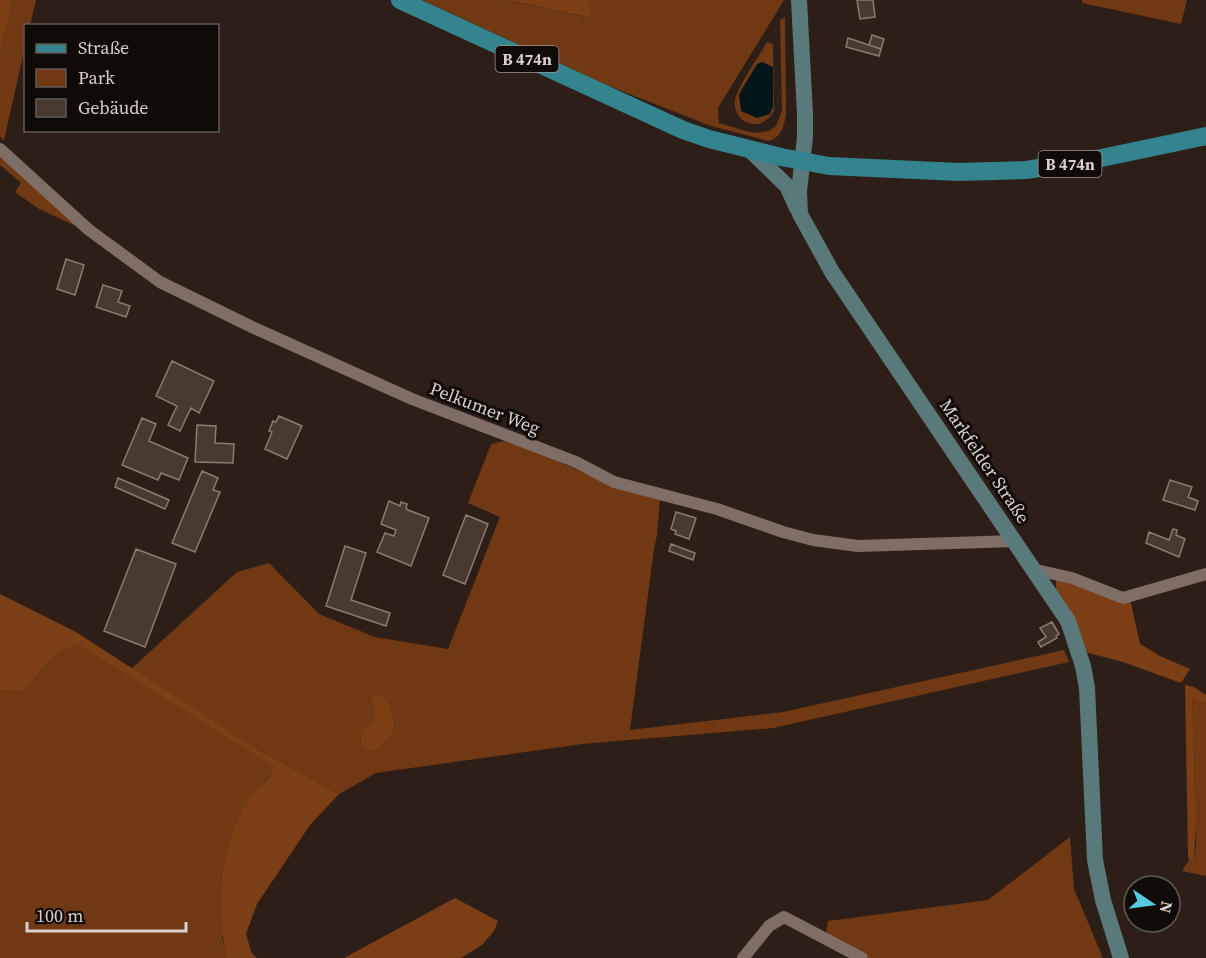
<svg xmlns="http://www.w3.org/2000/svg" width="1206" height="958" font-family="'Source Serif 4',serif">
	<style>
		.green { fill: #703813 }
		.forest { fill: #7c3e14 }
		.water { fill: #041619 }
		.building { fill: #493a31; stroke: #8b7a70; stroke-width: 1.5 }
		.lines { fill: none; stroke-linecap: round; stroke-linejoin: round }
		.street { stroke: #7f6e65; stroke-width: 12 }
		.secondary { stroke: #59797a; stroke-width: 16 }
		.primary { stroke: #33848e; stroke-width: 18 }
		.labels { text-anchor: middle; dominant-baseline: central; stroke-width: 6; stroke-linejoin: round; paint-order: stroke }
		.shield { fill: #110b07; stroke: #9e9590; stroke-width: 1.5 }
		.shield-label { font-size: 16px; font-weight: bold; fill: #dad0cb }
		.street-label { font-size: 18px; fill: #dad0cb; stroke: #110b07 }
	</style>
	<rect width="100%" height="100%" fill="#2d1f17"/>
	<!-- green -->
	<path class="green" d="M13,0H36L30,25L26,26L25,47L4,140L0,137V52Z
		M422,0H505L591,18L588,0H784L718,108L719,123L753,133L769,131L776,126L782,111L780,20L785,17L786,114C784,126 782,137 769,141L711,126L604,84Z
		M1082,0H1187L1181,24L1082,3Z
		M767,42L773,44L774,111C761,135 732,123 735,100C737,87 760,55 767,42Z
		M0,152L78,227L39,209L15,192L21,183L0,165Z
		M509,440L589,475L660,500L657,535L654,549L630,730L783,712L1064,650L1069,662L773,728L582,744L376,773L339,794L254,747L131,669L237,572L269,563L319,614L375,637L448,649L500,517L468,503L491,444Z
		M78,643L276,767L265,781L250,796L222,938L227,958H0V690L23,692L57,653Z
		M1192,697L1206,703V876L1182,871L1189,860H1194L1196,846Z
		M1070,837L1074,889L1103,958H868L826,933L828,921L988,900Z"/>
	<!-- forest -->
	<path class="forest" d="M0,0H13L0,52Z
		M505,0H588L592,18Z
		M1056,579L1130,599L1140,644L1160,656L1190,669L1181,683L1123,662L1085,652L1056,590Z
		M0,594L76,632L254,747L339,794L310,825L257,904L246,934L252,954L257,958H227C214,908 221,843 249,798C252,791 260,787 265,782C269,777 272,772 275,767L78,644L57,653L23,692L0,690Z
		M1185,685L1194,687L1206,695V703L1192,698L1196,823L1194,860H1189L1188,855Z
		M380,694C400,715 398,738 372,751L362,747V731L373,723L376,711L370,699Z
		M455,898L498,921L494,931L482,945L461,958H344Z"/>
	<!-- water -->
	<path class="water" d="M762,62L773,67V107L770,114L757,118L741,111L739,94L757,64Z"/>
	<!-- building -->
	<path class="building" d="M857,0H873L875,17L860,19Z
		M872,35L884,39L881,49L869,45Z
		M848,38L881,49L879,56L846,47Z
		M66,259L84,265L75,295L57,289Z
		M103,285L122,291L118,302L130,306L126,317L96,307Z
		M172,361L214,381L199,413L191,408L180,431L168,425L177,406L156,396Z
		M279,416L302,426L287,459L265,449L272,432L269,431L273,421L276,422Z
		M142,418L156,424L149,441L188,458L179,480L161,473L158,480L122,465Z
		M197,425L216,426L215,443L234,444L233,463L195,462Z
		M202,471L218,478L213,490L220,492L195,552L172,543Z
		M118,478L169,500L165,509L115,487Z
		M1170,480L1192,487L1188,497L1198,501L1195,510L1163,500Z
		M389,501L400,506L401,502L407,504L406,508L408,510L429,518L411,566L377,552L385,533L394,536L396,530L381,524Z
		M676,512L696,518L689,539L675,534L676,531L671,529Z
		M466,515L488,524L465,584L443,575Z
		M1173,529L1177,530L1176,535L1185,539L1179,557L1146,543L1149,532L1169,540Z
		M671,544L695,553L693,560L669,551Z
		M345,546L366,553L351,600L390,613L386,626L326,606Z
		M136,549L176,564L145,647L104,631Z
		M1052,622L1059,634L1056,636L1057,638L1041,647L1038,642L1046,637L1040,628Z"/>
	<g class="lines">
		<!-- street -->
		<path class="street" d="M0,149L89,230L160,282L252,327L412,399L576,462L614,482L717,509L783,532L813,540L858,546L1016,541
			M1036,570L1072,578L1123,598L1206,574
			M743,958L769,926L784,917L862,958"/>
		<!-- secondary -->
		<path class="secondary" d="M799,0L805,114V137L799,192L800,214L832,272L1068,621L1083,666L1087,688L1095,860L1103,900L1121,958
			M749,149L787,186L797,208"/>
		<!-- primary -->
		<path class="primary" d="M400,0L683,130L709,139L781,157L829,166L959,172L1026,170L1092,160L1206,136"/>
	</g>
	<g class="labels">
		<!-- shield labels -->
		<g class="shield">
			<rect x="495.5" y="46" width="63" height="26" rx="4.5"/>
			<rect x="1038.5" y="151" width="63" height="26" rx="4.5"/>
		</g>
		<g class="shield-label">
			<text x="527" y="59">B 474n</text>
			<text x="1070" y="164">B 474n</text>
		</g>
		<!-- street labels -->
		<g class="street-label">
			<text transform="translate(485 408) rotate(21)">Pelkumer Weg</text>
			<text transform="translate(985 461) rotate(56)">Markfelder Straße</text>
		</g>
	</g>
	<!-- legend -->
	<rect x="24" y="24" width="195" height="108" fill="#110b07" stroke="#615a55" stroke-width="1.5"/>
	<rect x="36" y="44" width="30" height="9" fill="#33848e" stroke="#615a55" stroke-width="1.5"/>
	<text x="78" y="54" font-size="18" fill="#dad0cb">Straße</text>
	<rect x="36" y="69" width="30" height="18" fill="#703813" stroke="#615a55" stroke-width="1.5"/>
	<text x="78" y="84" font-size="18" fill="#dad0cb">Park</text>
	<rect x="36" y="99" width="30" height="18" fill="#493a31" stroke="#615a55" stroke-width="1.5"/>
	<text x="78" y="114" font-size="18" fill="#dad0cb">Gebäude</text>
	<!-- north arrow -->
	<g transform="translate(1152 904) rotate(103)"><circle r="28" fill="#110b07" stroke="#615a55" stroke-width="1.5"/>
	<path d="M0-4.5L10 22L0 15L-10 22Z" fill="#56c9e1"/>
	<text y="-9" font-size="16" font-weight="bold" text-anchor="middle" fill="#dad0cb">N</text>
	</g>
	<!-- scale -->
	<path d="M27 922v9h159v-9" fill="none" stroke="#dad0cb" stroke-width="3"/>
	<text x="36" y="922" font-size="18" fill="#dad0cb" stroke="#110b07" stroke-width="4.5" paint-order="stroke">100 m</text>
</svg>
